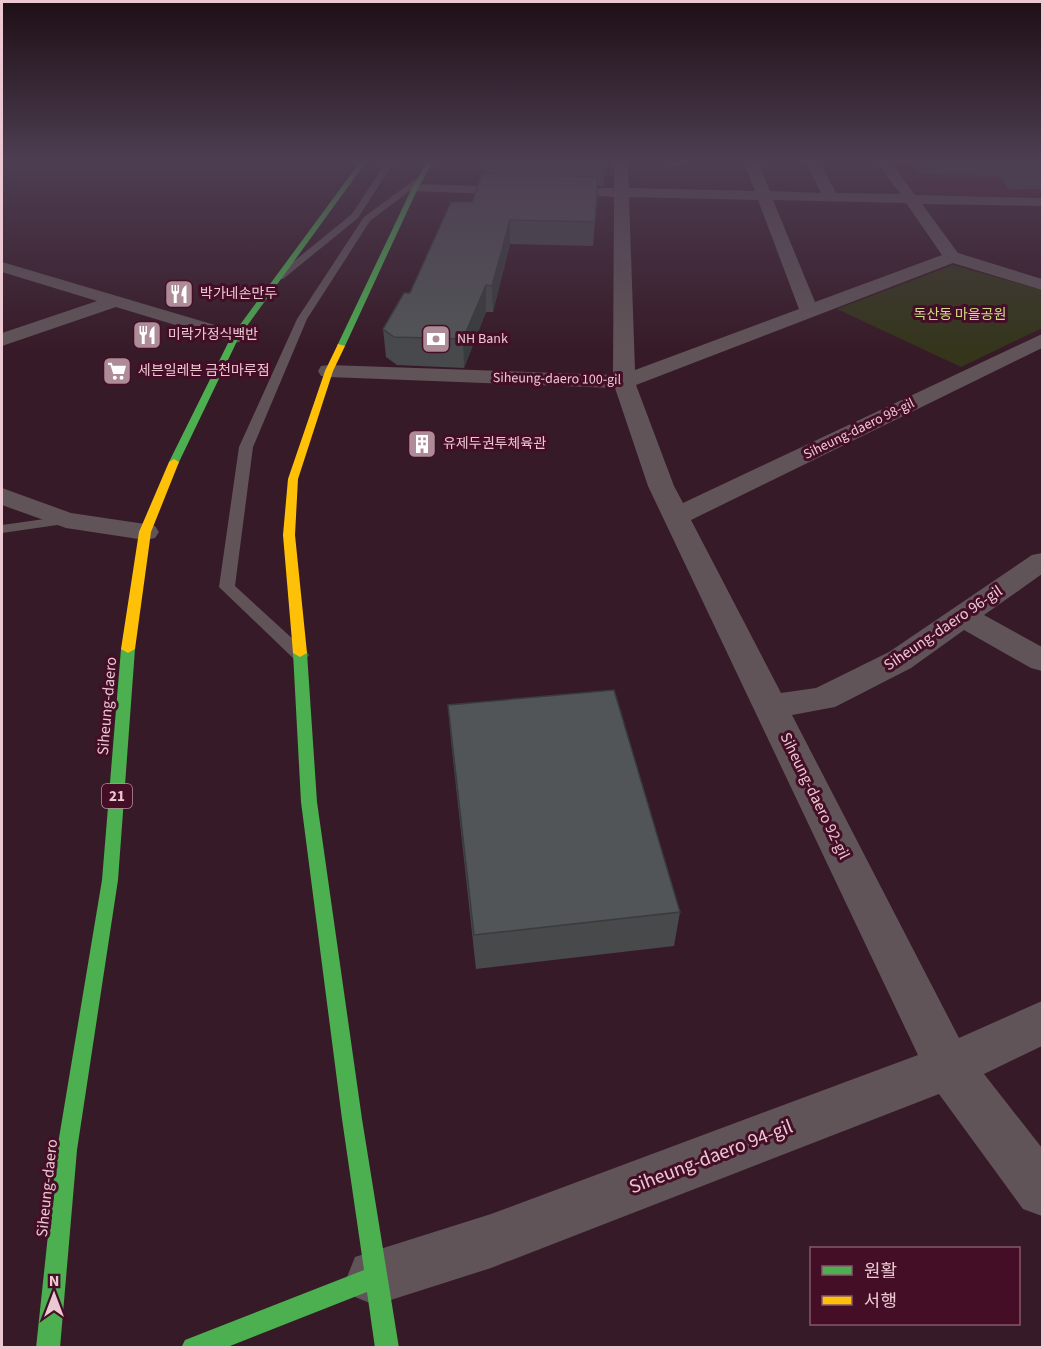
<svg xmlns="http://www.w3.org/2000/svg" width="1044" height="1349" font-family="'Source Sans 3','Noto Sans KR',sans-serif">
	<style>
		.built { fill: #4d142d }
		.green { fill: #34351b }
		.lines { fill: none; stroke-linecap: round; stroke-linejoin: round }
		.lane { fill: #615458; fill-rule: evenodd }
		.street { fill: #615458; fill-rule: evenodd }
		.fast { fill: #4caf50; fill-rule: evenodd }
		.slow { fill: #ffc107; fill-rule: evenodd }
		.wall { fill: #47494b }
		.shaded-wall { fill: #393c3d }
		.building { fill: #525557; stroke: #393c3d; stroke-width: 1.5 }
		.labels { text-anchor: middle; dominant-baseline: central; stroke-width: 6; stroke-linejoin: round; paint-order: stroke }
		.far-poi-label { font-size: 14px; fill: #ecc8d3; stroke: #430e26; text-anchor: start }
		.far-park-label { font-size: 14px; fill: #cede85; stroke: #430e26 }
		.far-street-label { font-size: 14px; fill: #ecc8d3; stroke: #430e26 }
		.shield { fill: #430e26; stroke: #b9909f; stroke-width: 1.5 }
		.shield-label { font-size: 15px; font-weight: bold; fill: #ecc8d3 }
		.street-label { font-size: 16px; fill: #ecc8d3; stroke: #430e26 }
		.near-street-label { font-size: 20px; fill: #ecc8d3; stroke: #430e26 }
	</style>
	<rect width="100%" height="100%" fill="#371a27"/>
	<!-- built -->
	<path class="built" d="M 893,162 L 1042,162 L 1042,197 L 928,194 L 913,191 Z"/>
	<!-- green -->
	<path class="green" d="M 953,265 L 1042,290 L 1042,328 L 961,367 L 837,309 Z"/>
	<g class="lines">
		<!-- lane -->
		<path class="lane" d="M 386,162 L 394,162 L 358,218 L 283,279 L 277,279 L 277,275 L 352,214 Z
			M 417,178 L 424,180 L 370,221 L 307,319 L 253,447 L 235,586 L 306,651 L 309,655 L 306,659 L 294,659 L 219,587 L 239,447 L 297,319 L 364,217 Z
			M 66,516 L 73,520 L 71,523 L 2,533 L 2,525 Z"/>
		<!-- street -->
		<path class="street" d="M 614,162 L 628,162 L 629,188 L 755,191 L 744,162 L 758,162 L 770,191 L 821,193 L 806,162 L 820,162 L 836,193 L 900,194 L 877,162 L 891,162 L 915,195 L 1042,198 L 1042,206 L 922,204 L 958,253 L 1042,279 L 1042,290 L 953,263 L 636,385 L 674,486 L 683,503 L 1042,334 L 1042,348 L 691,520 L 781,693 L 816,688 L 889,652 L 1032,555 L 1042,553 L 1042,574 L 984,615 L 1042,647 L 1042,671 L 1031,668 L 964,630 L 911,668 L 835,707 L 792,715 L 959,1038 L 1042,1001 L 1042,1046 L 984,1074 L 1042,1148 L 1042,1216 L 1023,1209 L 939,1094 L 491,1268 L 375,1305 L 355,1297 L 347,1277 L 355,1257 L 491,1214 L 918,1055 L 648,486 L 615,388 L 329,377 L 321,376 L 318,371 L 321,366 L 329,365 L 613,375 L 614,197 L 600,196 L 593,192 L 600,188 L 614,188 ZM 629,197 L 758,200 L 799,309 L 635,370 ZM 773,200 L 906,203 L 942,255 L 815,302 Z
			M 670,162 L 684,162 L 684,163 L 677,167 L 672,166 Z
			M 415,184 L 522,187 L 529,191 L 522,195 L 410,191 L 408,188 Z
			M 2,262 L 242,333 L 245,337 L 242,341 L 235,343 L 116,307 L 2,346 L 2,333 L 97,301 L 2,272 Z
			M 2,488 L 71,513 L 145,524 L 155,526 L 159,532 L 155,538 L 145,540 L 66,528 L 2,505 Z"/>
		<!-- fast -->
		<path class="fast" d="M 360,162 L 366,162 L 239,337 L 179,462 L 178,464 L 170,464 L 169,462 L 231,337 Z
			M 427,162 L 433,162 L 418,188 L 345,346 L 338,348 L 337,346 L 412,188 Z
			M 128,645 L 135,649 L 118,880 L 77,1150 L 60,1348 L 36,1348 L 57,1150 L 102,880 L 121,649 Z
			M 300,649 L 307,653 L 317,802 L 362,1119 L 399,1348 L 375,1348 L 367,1292 L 225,1348 L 181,1348 L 185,1340 L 364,1270 L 342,1119 L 301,802 L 293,653 Z"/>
		<!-- slow -->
		<path class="slow" d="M 338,344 L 345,346 L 333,371 L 298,479 L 295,535 L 307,653 L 300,657 L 293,653 L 283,535 L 288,479 L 325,371 Z
			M 174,459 L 179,462 L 151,532 L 135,649 L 128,653 L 121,649 L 139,532 L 169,462 Z"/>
	</g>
	<!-- wall -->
	<path class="wall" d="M 486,162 L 605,162 L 604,186 L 598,185 L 593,246 L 510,244 L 493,312 L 486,312 L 464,368 L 397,365 L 386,357 L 383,329 L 410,293 L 472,202 L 486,174 Z
		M 909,162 L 1042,162 L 1042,189 L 1010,189 L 998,176 L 919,174 Z
		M 448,705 L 680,912 L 674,946 L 476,969 L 451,741 Z"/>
	<!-- shaded-wall -->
	<path class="shaded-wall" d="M 510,220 L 510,244 L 493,312 L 492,286 Z
		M 486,285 L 486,312 L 464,368 L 463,339 Z"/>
	<!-- building -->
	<path class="building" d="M 1012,162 L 1042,162 L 1042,167 L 1017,167 Z
		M 482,174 L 598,177 L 595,222 L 510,220 L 492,286 L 486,285 L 463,339 L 394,337 L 383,329 L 404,293 L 410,293 L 451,202 L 472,202 Z
		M 614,690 L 680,912 L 474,935 L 448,705 Z"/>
	<!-- sky -->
	<linearGradient id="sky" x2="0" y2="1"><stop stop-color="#1e0e15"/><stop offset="0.46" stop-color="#4d3e52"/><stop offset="1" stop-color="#4d3e52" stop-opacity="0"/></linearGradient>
	<rect width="1044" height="351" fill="url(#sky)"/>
	<!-- icons -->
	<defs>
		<g id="restaurant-square" transform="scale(1.5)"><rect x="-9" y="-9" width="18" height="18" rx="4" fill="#ad8b97" stroke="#430e26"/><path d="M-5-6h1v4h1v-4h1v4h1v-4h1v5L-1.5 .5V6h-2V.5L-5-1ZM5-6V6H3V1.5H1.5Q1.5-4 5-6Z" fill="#fff"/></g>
		<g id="bank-square" transform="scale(1.5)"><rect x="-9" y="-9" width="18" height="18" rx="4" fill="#ad8b97" stroke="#430e26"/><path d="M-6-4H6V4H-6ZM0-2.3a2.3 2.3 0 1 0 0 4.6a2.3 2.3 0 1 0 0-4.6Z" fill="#fff"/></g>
		<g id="supermarket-square" transform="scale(1.5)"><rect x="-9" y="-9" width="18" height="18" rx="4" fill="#ad8b97" stroke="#430e26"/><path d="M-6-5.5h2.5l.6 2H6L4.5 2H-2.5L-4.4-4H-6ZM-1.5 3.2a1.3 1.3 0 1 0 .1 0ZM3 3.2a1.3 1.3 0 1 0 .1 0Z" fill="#fff"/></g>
		<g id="building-square" transform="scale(1.5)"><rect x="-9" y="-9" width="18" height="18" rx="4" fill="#ad8b97" stroke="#430e26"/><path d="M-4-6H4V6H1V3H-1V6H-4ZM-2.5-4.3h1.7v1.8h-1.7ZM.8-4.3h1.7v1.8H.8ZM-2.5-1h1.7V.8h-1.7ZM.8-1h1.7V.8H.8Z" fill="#fff"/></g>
	</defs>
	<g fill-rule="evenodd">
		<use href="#restaurant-square" x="179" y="294"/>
		<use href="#restaurant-square" x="147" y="335"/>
		<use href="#bank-square" x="436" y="339"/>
		<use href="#supermarket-square" x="117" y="371"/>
		<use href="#building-square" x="422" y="444"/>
	</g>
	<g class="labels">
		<!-- far-poi labels -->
		<g class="far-poi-label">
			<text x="200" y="294">박가네손만두</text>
			<text x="168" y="335">미락가정식백반</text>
			<text x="457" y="339">NH Bank</text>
			<text x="138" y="371">세븐일레븐 금천마루점</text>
			<text x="443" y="444">유제두권투체육관</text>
		</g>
		<!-- far-park labels -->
		<g class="far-park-label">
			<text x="960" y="315">독산동 마을공원</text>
		</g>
		<!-- far-street labels -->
		<g class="far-street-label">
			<text transform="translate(557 379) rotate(1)">Siheung-daero 100-gil</text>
			<text transform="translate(859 429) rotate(-26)">Siheung-daero 98-gil</text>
		</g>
		<!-- shield labels -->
		<rect class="shield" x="102" y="784" width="30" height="24" rx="4.5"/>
		<g class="shield-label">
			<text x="117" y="796">21</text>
		</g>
		<!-- street labels -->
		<g class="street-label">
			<text transform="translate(943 628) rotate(-34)">Siheung-daero 96-gil</text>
			<text transform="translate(107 706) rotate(-85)">Siheung-daero</text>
			<text transform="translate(815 796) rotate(64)">Siheung-daero 92-gil</text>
			<text transform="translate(47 1188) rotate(-84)">Siheung-daero</text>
		</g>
		<!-- near-street labels -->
		<g class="near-street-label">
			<text transform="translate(711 1157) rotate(-21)">Siheung-daero 94-gil</text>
		</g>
	</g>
	<!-- border -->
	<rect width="1044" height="1349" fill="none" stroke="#ecc8d3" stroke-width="6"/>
	<!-- legend -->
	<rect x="810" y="1247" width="210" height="78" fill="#430e26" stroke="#87586b" stroke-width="1.5"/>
	<rect x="822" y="1266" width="30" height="9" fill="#4caf50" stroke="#87586b" stroke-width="1.5"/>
	<text x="864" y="1277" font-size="18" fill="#ecc8d3">원활</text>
	<rect x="822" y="1296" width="30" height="9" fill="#ffc107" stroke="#87586b" stroke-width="1.5"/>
	<text x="864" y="1307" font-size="18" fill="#ecc8d3">서행</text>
	<!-- north arrow -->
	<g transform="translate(54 1295)" stroke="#430e26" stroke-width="4.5" paint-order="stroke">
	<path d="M0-4.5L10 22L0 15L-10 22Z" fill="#ecc8d3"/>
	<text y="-9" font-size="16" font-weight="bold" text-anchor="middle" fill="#ecc8d3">N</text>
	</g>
</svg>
